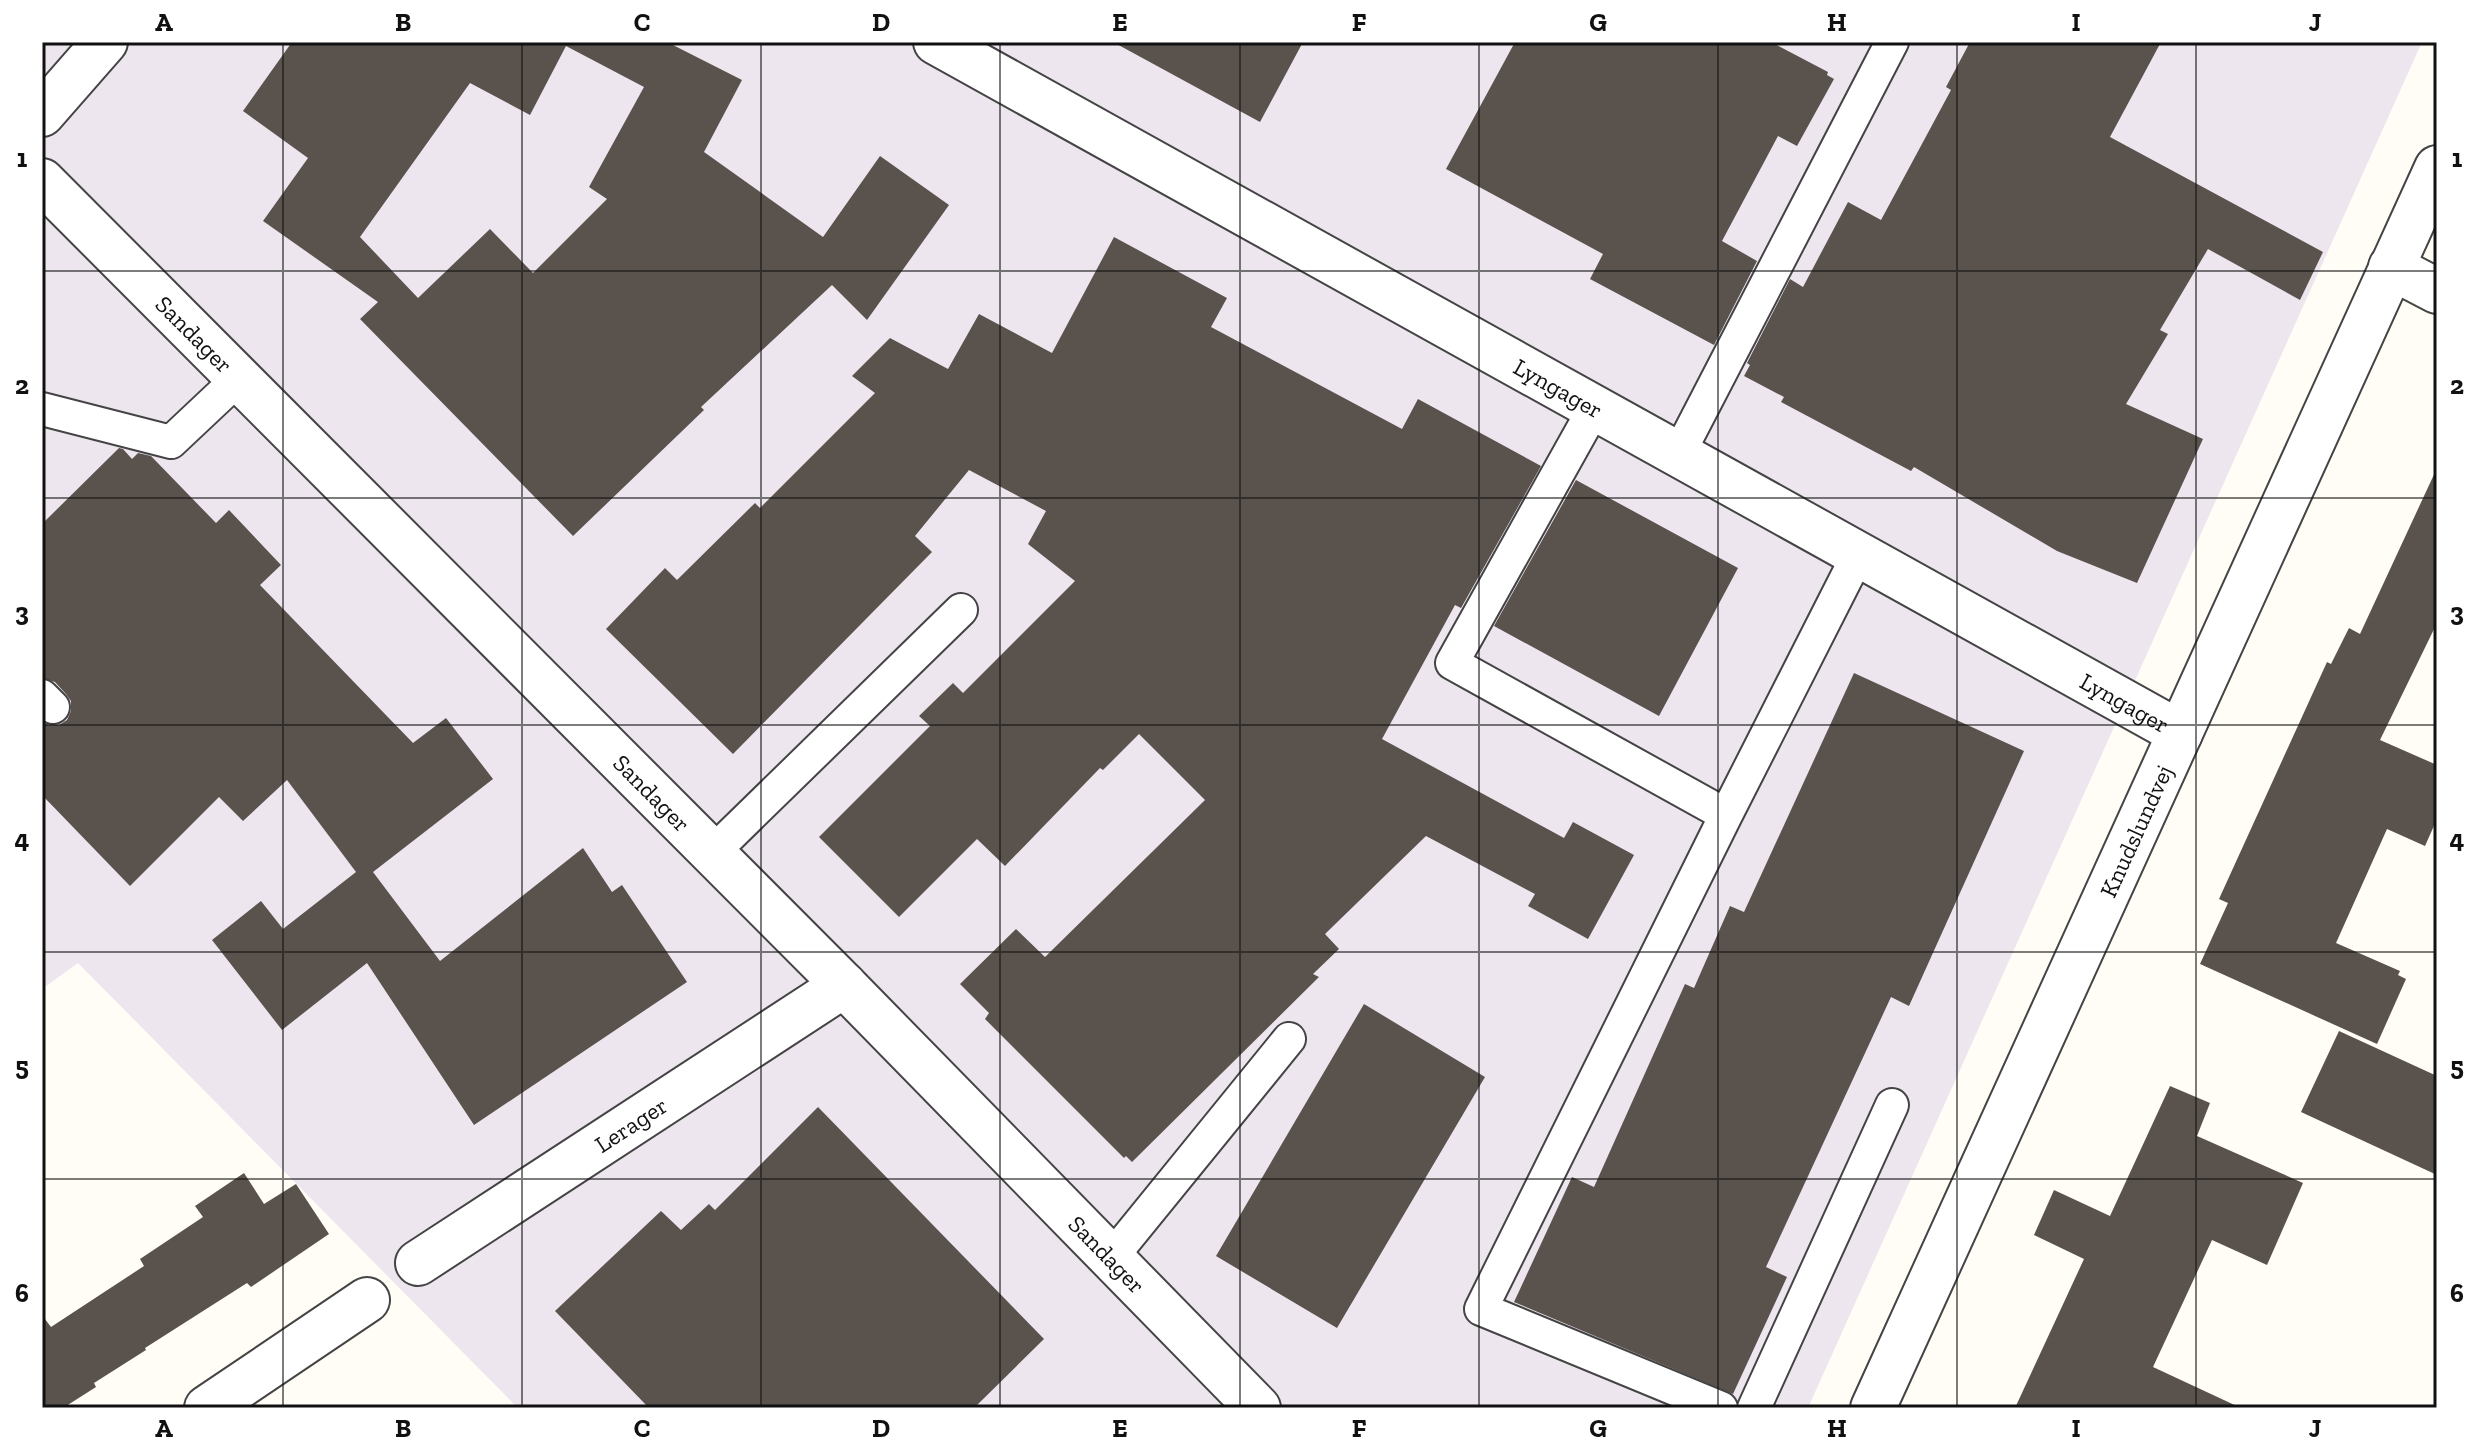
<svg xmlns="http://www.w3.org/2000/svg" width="2479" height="1450" font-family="'Zilla Slab',serif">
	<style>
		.industrial { fill: #eee6ef }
		.building { fill: #5a524d; fill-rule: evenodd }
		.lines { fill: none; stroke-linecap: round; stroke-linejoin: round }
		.lane-casing { stroke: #444; stroke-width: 36 }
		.street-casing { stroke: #444; stroke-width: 48 }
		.lane { stroke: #fff; stroke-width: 32 }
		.street { stroke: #fff; stroke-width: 44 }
		.grid { fill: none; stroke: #111; stroke-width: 2; stroke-opacity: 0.55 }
		.labels { text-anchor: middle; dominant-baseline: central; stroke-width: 8; stroke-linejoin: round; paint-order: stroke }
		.street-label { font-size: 24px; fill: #111; stroke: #fff }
		.neatline { fill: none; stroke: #111; stroke-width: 3 }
		.grid-label { font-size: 26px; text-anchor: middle; font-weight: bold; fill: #111 }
	</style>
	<rect width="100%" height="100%" fill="#fffdf5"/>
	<!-- industrial -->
	<path class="industrial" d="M 42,42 L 2422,42 L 1808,1408 L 518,1408 L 78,963 L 42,989 Z"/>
	<!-- building -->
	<path class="building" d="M 292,42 L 667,42 L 742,80 L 704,152 L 823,237 L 880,156 L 949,205 L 867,320 L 832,285 L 701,407 L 704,410 L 573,536 L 360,319 L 378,302 L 263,221 L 308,158 L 243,111 ZM 566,46 L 644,87 L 589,187 L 607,199 L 533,273 L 490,229 L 418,298 L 360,237 L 470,83 L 530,115 Z
		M 1113,42 L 1303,42 L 1260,122 Z
		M 1515,42 L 1771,42 L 1828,72 L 1827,75 L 1834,79 L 1797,146 L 1778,136 L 1722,241 L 1757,261 L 1714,345 L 1590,279 L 1603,254 L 1446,169 Z
		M 1970,42 L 2161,42 L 2110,137 L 2323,252 L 2300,300 L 2208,249 L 2160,330 L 2168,334 L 2126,404 L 2203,439 L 2137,583 L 2057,551 L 1914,467 L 1911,471 L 1781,402 L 1784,397 L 1744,376 L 1750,365 L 1747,363 L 1790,279 L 1803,287 L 1848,202 L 1881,220 L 1951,90 L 1946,87 Z
		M 1114,237 L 1227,298 L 1211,327 L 1402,429 L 1418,399 L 1541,466 L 1461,608 L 1455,605 L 1382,739 L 1564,838 L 1573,822 L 1634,855 L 1588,939 L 1528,906 L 1535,894 L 1426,836 L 1325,934 L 1339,949 L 1313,974 L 1319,977 L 1132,1162 L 1126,1156 L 1124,1158 L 985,1019 L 989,1013 L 960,984 L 1016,929 L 1045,957 L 1205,800 L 1139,734 L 1103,770 L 1100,768 L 1005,866 L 977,839 L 899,917 L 819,837 L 930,726 L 919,716 L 953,683 L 963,693 L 1075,581 L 1028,544 L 1046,511 L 969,470 L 915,536 L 932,552 L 733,754 L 606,629 L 665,568 L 677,580 L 755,503 L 760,508 L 875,393 L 852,376 L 890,338 L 948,369 L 979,314 L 1052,353 Z
		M 119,448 L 123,449 L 132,459 L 138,453 L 151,456 L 216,523 L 229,510 L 281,565 L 260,585 L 413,743 L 446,718 L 493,779 L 373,872 L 440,961 L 583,848 L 612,892 L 622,885 L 687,982 L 474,1125 L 367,963 L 282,1030 L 212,940 L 261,901 L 283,929 L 356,872 L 287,780 L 243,821 L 219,797 L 130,886 L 42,795 L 42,722 L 49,725 L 59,725 L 67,720 L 71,711 L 71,701 L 66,694 L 55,682 L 42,678 L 42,524 Z
		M 2437,468 L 2437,623 L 2380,740 L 2437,765 L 2437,819 L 2425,846 L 2387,829 L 2336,943 L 2400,971 L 2398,975 L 2406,979 L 2377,1044 L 2200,964 L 2228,903 L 2219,899 L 2327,662 L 2331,664 L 2349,628 L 2360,634 Z
		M 1576,480 L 1738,568 L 1659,716 L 1494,626 Z
		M 1854,673 L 2024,751 L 1909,1006 L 1891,997 L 1766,1267 L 1787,1277 L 1733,1394 L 1514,1302 L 1572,1177 L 1594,1187 L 1685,984 L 1694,988 L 1730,906 L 1744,912 Z
		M 1364,1004 L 1485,1077 L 1337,1328 L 1216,1256 Z
		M 2339,1031 L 2437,1076 L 2437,1175 L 2301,1112 Z
		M 2170,1086 L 2210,1103 L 2197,1136 L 2303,1183 L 2267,1265 L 2212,1240 L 2153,1367 L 2241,1408 L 2015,1408 L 2084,1259 L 2034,1235 L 2054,1190 L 2110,1216 Z
		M 818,1107 L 1044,1339 L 974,1408 L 649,1408 L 555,1311 L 661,1211 L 681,1230 L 709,1204 L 715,1210 Z
		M 244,1173 L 264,1204 L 296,1184 L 329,1234 L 251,1287 L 247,1283 L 145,1348 L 146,1350 L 94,1383 L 96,1387 L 63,1408 L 42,1408 L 42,1315 L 51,1327 L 144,1266 L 140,1259 L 203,1217 L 195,1206 Z"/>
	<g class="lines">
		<!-- lane casing -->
		<g class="lane-casing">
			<path id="lane" d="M 1595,407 L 1452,663 L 1726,815
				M 42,409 L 171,442 L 239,378
				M 1679,453 L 1892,42
				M 42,696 L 53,707
				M 712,853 L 961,610
				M 1111,1258 L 1289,1039
				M 1721,1408 L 1481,1309 L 1726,815 L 1859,553
				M 1754,1408 L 1892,1105"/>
		</g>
		<!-- street casing -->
		<g class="street-casing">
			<g id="street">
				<path id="s1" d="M 936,42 L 2180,733"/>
				<path d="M 42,114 L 105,42"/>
				<path id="s2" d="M 42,181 L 844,985 L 1258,1408"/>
				<path d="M 2391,267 L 2437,291"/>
				<path id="s3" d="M 418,1263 L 844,985"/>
				<path d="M 207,1408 L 367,1300"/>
				<path id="s4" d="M 1873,1408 L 2437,168"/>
			</g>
		</g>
		<!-- lane -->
		<use href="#lane" class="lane"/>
		<!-- street -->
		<use href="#street" class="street"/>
	</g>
	<!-- grid -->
	<path class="grid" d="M 283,42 L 283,1408M 522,42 L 522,1408M 761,42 L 761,1408M 1000,42 L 1000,1408M 1240,42 L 1240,1408M 1479,42 L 1479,1408M 1718,42 L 1718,1408M 1957,42 L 1957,1408M 2196,42 L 2196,1408M 42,271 L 2437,271M 42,498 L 2437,498M 42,725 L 2437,725M 42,952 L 2437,952M 42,1179 L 2437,1179"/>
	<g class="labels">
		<!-- street labels -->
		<g class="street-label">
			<text stroke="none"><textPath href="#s2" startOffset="216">Sandager</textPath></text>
			<text stroke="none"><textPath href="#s1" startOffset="712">Lyngager</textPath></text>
			<text stroke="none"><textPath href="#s1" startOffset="1360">Lyngager</textPath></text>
			<text stroke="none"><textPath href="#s2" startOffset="864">Sandager</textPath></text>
			<text stroke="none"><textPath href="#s4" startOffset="634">Knudslundvej</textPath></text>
			<text stroke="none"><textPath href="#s3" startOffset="254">Lerager</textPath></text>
			<text stroke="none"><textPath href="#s2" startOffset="1512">Sandager</textPath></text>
		</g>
	</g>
	<!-- border -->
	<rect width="2479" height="1450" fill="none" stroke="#ffffff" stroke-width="88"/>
	<rect x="44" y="44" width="2391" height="1362" class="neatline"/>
	<g class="grid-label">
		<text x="164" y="31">A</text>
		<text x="403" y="31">B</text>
		<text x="642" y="31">C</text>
		<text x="881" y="31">D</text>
		<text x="1120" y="31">E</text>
		<text x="1359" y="31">F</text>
		<text x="1598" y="31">G</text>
		<text x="1837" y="31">H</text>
		<text x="2076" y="31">I</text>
		<text x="2315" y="31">J</text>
		<text x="22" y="167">1</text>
		<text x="2457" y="167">1</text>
		<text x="22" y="394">2</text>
		<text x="2457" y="394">2</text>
		<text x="22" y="621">3</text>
		<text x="2457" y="621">3</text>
		<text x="22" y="848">4</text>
		<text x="2457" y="848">4</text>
		<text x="22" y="1075">5</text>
		<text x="2457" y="1075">5</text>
		<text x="22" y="1302">6</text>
		<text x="2457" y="1302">6</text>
		<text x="164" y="1437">A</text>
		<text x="403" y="1437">B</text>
		<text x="642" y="1437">C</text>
		<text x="881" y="1437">D</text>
		<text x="1120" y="1437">E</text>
		<text x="1359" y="1437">F</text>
		<text x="1598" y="1437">G</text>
		<text x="1837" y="1437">H</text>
		<text x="2076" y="1437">I</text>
		<text x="2315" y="1437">J</text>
	</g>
</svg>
